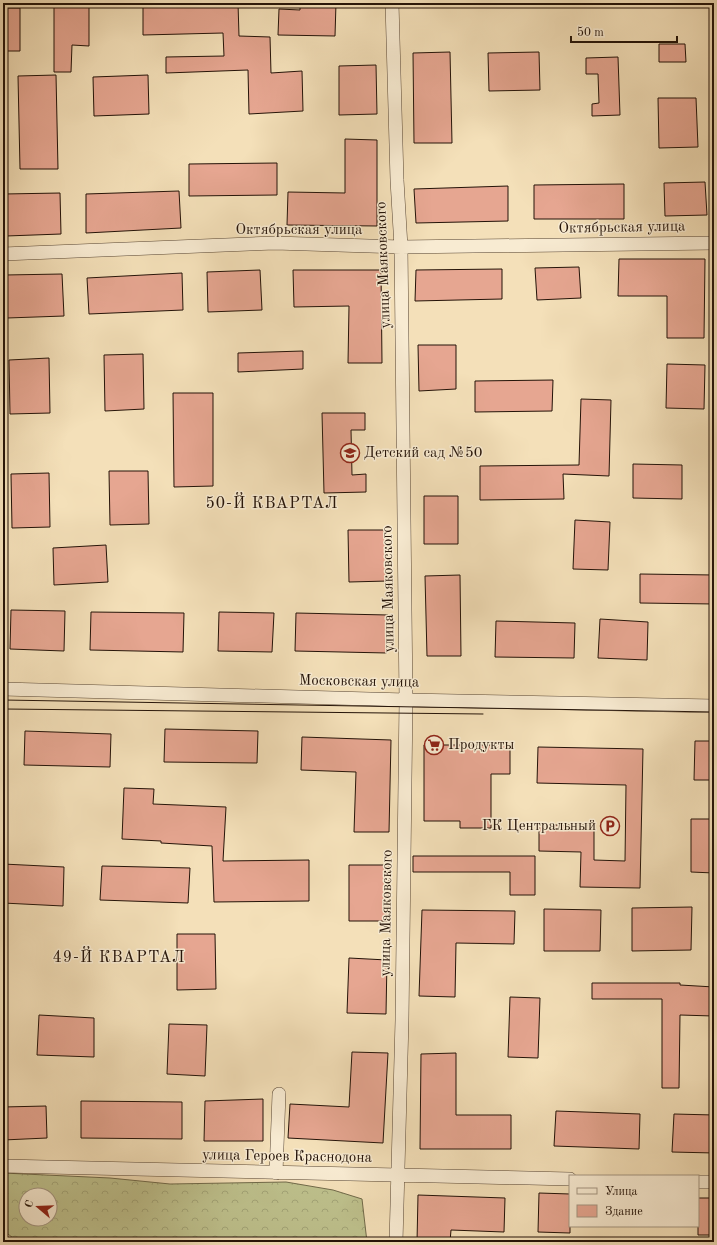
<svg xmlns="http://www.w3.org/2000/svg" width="717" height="1245" font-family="'Old Standard TT',serif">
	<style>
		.forest { fill: url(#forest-crowns); stroke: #716a4a; fill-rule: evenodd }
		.building { fill: #e6a691; stroke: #241308 }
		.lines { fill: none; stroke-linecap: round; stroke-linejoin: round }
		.minor-casing { stroke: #584634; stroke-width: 14 }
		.minor { stroke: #f8ebd2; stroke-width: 13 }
		.tram { stroke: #241308; stroke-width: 1 }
		.labels { text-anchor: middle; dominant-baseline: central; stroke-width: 3; stroke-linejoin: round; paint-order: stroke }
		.street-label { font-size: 15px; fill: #241308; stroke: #f8ebd2 }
		.poi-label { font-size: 15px; fill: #241308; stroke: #f8ebd2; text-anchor: start }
		.neighbourhood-label { font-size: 16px; letter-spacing: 1px; fill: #241308; stroke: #f8ebd2 }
	</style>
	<defs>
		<pattern id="forest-crowns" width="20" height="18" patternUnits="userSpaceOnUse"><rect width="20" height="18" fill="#bec18d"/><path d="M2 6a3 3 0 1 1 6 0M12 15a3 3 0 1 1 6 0" fill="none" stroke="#a3a578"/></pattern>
	</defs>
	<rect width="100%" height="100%" fill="#f4e0b9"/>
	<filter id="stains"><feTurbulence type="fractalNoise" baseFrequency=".005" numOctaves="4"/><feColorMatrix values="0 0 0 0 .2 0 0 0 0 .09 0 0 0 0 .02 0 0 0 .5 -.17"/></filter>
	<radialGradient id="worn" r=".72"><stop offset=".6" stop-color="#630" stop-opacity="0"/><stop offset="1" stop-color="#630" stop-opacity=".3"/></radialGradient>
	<!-- forest -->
	<path class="forest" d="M 3,1173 L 110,1178 L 170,1184 L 286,1182 L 333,1190 L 362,1199 L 367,1242 L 18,1242 L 3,1230 ZM 26,1195 L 50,1195 L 50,1219 L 26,1219 Z"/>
	<!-- building -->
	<path class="building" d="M 54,3 L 89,3 L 89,46 L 72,45 L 71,72 L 54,72 Z
		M 143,3 L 238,3 L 239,36 L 270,37 L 271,73 L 302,71 L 303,111 L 249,114 L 248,70 L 166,73 L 166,57 L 224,56 L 223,33 L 143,35 Z
		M 300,3 L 336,3 L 335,36 L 278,35 L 279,9 L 300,10 Z
		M 3,8 L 20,8 L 20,51 L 3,51 Z
		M 659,44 L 685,44 L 686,62 L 659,62 Z
		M 450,52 L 452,143 L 414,143 L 413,53 Z
		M 539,52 L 540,90 L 489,91 L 488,53 Z
		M 618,57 L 620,115 L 592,116 L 592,104 L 599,103 L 598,74 L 586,74 L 586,58 Z
		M 376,65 L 377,114 L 339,115 L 339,66 Z
		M 56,75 L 58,169 L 20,169 L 18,76 Z
		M 148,75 L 149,114 L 94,116 L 93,77 Z
		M 658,98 L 696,98 L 698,147 L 659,148 Z
		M 345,139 L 377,140 L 377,226 L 287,225 L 288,192 L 345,193 Z
		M 277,163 L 277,195 L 189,196 L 189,164 Z
		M 705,182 L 707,215 L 665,216 L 664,183 Z
		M 624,184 L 624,219 L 534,219 L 534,185 Z
		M 508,186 L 508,221 L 416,223 L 414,189 Z
		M 179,191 L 181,228 L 86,233 L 86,194 Z
		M 60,193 L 61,234 L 6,236 L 4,194 Z
		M 619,259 L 705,259 L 704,338 L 667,338 L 667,296 L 618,296 Z
		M 579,267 L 581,298 L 537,300 L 535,268 Z
		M 502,269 L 502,299 L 415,301 L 416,270 Z
		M 260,270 L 262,310 L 208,312 L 207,272 Z
		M 293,270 L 381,270 L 382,363 L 348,363 L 349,306 L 294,307 Z
		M 182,273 L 183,310 L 89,314 L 87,278 Z
		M 62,274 L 64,316 L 7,318 L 5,275 Z
		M 418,345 L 456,345 L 456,389 L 419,391 Z
		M 303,351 L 303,369 L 238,372 L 238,353 Z
		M 143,354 L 144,409 L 105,411 L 104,355 Z
		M 49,358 L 50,413 L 10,414 L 9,360 Z
		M 667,364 L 705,365 L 704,409 L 666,408 Z
		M 553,380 L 552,411 L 475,412 L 475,381 Z
		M 173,393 L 213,393 L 213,486 L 174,487 Z
		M 581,399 L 611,400 L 609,476 L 563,474 L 564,499 L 480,500 L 480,466 L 579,465 Z
		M 322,413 L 365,413 L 365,430 L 351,430 L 352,475 L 366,474 L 366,492 L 324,493 Z
		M 633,464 L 682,465 L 682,499 L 633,498 Z
		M 109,471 L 148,471 L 149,524 L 110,525 Z
		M 49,473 L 50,527 L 12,528 L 11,474 Z
		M 424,496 L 458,496 L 458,544 L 424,544 Z
		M 575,520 L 610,522 L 608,570 L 573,569 Z
		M 348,530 L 386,530 L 388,581 L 349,582 Z
		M 106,545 L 108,582 L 54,585 L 53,548 Z
		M 640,574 L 714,575 L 714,604 L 640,603 Z
		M 460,575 L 461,656 L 427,656 L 425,576 Z
		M 11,610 L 65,611 L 64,651 L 10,649 Z
		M 91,612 L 184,613 L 183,652 L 90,650 Z
		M 219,612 L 274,613 L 272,652 L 218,651 Z
		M 296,613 L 388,615 L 387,653 L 295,651 Z
		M 600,619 L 648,622 L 647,660 L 598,658 Z
		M 496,621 L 575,623 L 574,658 L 495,657 Z
		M 165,729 L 258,731 L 257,763 L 164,762 Z
		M 25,731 L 111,734 L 110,767 L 24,765 Z
		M 302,737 L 391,740 L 389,832 L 354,832 L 356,772 L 301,770 Z
		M 695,741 L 714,741 L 714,780 L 694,780 Z
		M 424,745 L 510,745 L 510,774 L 491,774 L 491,828 L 460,828 L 460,821 L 424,821 Z
		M 538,747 L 643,749 L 640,888 L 580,887 L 581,852 L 539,851 L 539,825 L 594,825 L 594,860 L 625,861 L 626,785 L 537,783 Z
		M 124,788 L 154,789 L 153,804 L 226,807 L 223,861 L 309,860 L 309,901 L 214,902 L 212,846 L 161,843 L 161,841 L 122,839 Z
		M 691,819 L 714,819 L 714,873 L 691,872 Z
		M 413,856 L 535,856 L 535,895 L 510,895 L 510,872 L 413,872 Z
		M 3,864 L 64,867 L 63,906 L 3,903 Z
		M 349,865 L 389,865 L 389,921 L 349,921 Z
		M 102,866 L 190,868 L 188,903 L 100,900 Z
		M 692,907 L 691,950 L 632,951 L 632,908 Z
		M 544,909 L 601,910 L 600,951 L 544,951 Z
		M 422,910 L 515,911 L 514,944 L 456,943 L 455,997 L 419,996 Z
		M 177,934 L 215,934 L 216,989 L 177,990 Z
		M 349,958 L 387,960 L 386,1014 L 347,1013 Z
		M 592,983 L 680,983 L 680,985 L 714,987 L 713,1016 L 680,1015 L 679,1088 L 662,1088 L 662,999 L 592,999 Z
		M 510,997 L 540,998 L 538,1058 L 508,1057 Z
		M 39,1015 L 94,1018 L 94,1057 L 37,1055 Z
		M 169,1024 L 207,1025 L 205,1076 L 167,1074 Z
		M 352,1052 L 388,1053 L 383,1143 L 288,1138 L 290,1104 L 349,1107 Z
		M 456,1053 L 456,1115 L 511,1115 L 511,1149 L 420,1149 L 421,1054 Z
		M 263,1099 L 263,1141 L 204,1141 L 205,1101 Z
		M 81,1101 L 182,1102 L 182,1139 L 81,1138 Z
		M 46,1106 L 47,1138 L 3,1140 L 3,1107 Z
		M 556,1111 L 640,1114 L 639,1149 L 554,1146 Z
		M 674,1114 L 714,1115 L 714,1153 L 672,1152 Z
		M 539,1193 L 570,1194 L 570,1233 L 538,1232 Z
		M 418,1195 L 505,1198 L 504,1232 L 451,1230 L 450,1242 L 417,1242 Z
		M 698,1198 L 714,1198 L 714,1235 L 698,1235 Z"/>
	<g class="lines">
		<!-- minor casing -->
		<g class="minor-casing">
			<path id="minor" d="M 392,3 L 397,180 L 401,247 L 406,700 L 402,1020 L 396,1242
				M 3,254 L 275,243 L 401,247 L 714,243
				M 3,689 L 406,700 L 714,706
				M 3,1166 L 570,1179
				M 276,1173 L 279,1094
				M 698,1182 L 714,1182"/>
		</g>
		<!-- minor -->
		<use href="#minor" class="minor"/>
		<!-- tram -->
		<path class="tram" d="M 3,700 L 714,712
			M 3,709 L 483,714"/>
	</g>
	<!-- icons -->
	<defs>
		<g id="school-ring" transform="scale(1)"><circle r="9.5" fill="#f8ebd2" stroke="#8f2418" stroke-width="1.5"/><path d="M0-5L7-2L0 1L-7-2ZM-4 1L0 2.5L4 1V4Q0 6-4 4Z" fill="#8f2418"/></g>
		<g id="supermarket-ring" transform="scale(1)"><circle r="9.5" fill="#f8ebd2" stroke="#8f2418" stroke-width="1.5"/><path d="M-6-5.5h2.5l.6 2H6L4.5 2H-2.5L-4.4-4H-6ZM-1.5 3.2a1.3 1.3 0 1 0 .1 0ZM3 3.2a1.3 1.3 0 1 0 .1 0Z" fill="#8f2418"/></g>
		<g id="parking-ring" transform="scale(1)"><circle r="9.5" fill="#f8ebd2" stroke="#8f2418" stroke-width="1.5"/><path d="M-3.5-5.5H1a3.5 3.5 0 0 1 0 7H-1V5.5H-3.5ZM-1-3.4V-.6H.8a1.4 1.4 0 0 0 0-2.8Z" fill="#8f2418"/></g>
	</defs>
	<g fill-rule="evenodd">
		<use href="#school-ring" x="350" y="453"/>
		<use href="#supermarket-ring" x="434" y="745"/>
		<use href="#parking-ring" x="610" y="826"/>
	</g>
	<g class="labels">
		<!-- street labels -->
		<g class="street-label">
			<text transform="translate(622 228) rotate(-1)">Октябрьская улица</text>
			<text x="299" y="230">Октябрьская улица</text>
			<text transform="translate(384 265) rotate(-92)">улица Маяковского</text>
			<text transform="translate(389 589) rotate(-91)">улица Маяковского</text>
			<text transform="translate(359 682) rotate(1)">Московская улица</text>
			<text transform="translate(387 913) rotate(-89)">улица Маяковского</text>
			<text transform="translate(287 1157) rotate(1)">улица Героев Краснодона</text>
		</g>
		<!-- poi labels -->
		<g class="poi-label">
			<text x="364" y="453">Детский сад №50</text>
			<text x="448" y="745">Продукты</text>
			<text x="596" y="826" text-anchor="end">ГК Центральный</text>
		</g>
		<!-- neighbourhood labels -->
		<g class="neighbourhood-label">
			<text x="272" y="504">50-Й КВАРТАЛ</text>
			<text x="119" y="958">49-Й КВАРТАЛ</text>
		</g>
	</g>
	<!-- margin -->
	<rect width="717" height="1245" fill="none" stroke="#f4e0b9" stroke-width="16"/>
	<rect x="4" y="4" width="709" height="1237" fill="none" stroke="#241308" stroke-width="2"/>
	<rect x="8" y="8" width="701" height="1229" fill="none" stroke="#241308"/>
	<!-- legend -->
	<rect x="569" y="1175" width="130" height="52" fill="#f8ebd2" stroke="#a39581"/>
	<rect x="577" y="1188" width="20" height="6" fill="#f8ebd2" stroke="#a39581"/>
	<text x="605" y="1195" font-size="12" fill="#241308">Улица</text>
	<rect x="577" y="1205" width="20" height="12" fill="#e6a691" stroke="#a39581"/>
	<text x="605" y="1215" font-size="12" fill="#241308">Здание</text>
	<!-- north arrow -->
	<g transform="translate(38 1207) rotate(289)"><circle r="19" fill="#f8ebd2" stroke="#a39581"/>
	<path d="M0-3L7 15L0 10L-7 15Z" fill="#8f2418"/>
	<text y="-6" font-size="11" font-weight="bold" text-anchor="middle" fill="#241308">С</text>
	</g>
	<!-- scale -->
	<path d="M571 36v6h106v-6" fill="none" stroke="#241308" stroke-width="2"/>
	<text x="577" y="36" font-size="12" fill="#241308" stroke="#f8ebd2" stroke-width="3" paint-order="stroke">50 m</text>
	<rect width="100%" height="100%" filter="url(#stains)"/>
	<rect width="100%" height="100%" fill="url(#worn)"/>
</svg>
